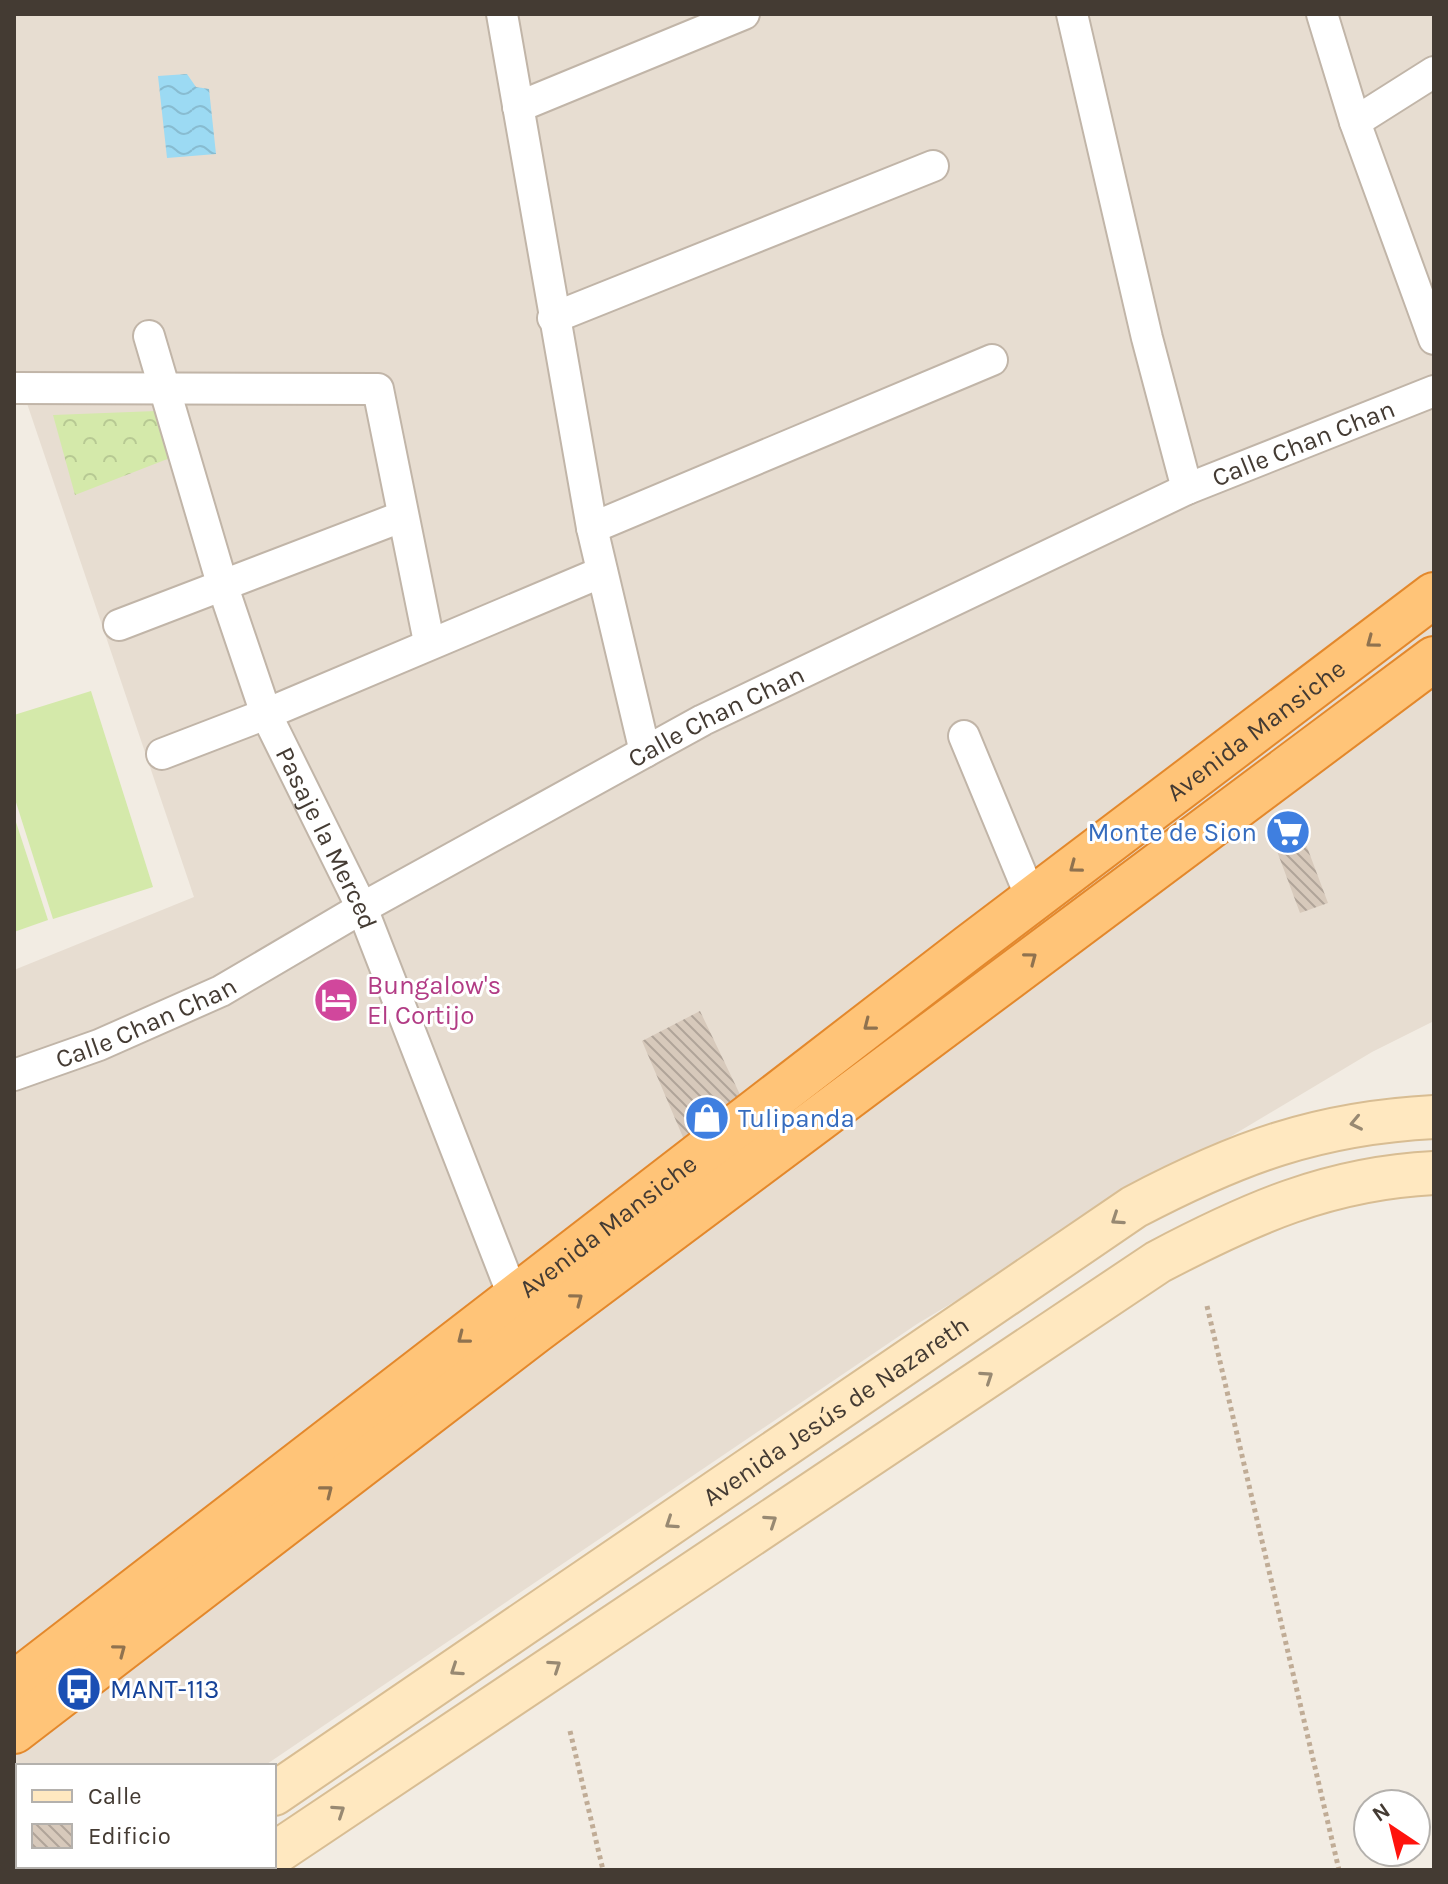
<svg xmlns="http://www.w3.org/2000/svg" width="1448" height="1884" font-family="Karla,sans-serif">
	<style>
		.residential { fill: #e7ddd1 }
		.park { fill: url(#park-crowns) }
		.pitch { fill: #d4e9aa }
		.water { fill: url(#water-waves) }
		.building { fill: url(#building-back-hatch) }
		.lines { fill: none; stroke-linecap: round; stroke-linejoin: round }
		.minor-casing { stroke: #c1b5a8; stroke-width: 34 }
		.secondary-casing { stroke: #d8bd93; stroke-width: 46 }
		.trunk-casing { stroke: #e3882c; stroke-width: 48 }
		.path { stroke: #c0ac96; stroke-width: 5; stroke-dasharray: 4 4; stroke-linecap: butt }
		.minor { stroke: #fff; stroke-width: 30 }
		.secondary { stroke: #ffe8c0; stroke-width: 42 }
		.trunk { stroke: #ffc478; stroke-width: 44 }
		.oneway { stroke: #8f724f }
		.oneway2 { stroke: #988972 }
		.labels { text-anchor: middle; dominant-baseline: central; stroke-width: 6; stroke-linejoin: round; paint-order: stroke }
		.street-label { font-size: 26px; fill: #443b33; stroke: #fff }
		.shop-label { font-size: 26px; fill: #366cbe; stroke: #fff; text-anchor: end }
		.hotel-label { font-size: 26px; fill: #b23c85; stroke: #fff; text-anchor: start }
		.transit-label { font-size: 26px; fill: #164399; stroke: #fff; text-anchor: start }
	</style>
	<defs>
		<pattern id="park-crowns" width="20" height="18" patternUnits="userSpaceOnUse" patternTransform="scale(2)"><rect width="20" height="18" fill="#d4e9aa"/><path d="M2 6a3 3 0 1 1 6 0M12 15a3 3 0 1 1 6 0" fill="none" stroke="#b7c993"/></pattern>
		<pattern id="water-waves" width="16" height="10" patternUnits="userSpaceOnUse" patternTransform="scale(2)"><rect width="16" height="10" fill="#9cdaf3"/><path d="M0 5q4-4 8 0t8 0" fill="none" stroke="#88bcd1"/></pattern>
		<pattern id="building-back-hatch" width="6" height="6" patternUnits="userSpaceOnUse" patternTransform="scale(2)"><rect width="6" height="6" fill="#d7c9bb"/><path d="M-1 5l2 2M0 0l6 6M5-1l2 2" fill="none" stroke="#b0a499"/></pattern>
	</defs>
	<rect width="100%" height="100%" fill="#f2ece3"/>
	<!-- residential -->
	<path class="residential" d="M 14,14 L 1434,14 L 1434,1021 L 1372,1052 L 917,1324 L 264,1766 L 18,1766 L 18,1866 L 116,1866 L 110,1870 L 14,1870 L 14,970 L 194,897 L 14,365 Z"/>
	<!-- park -->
	<path class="park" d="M 156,411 L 170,458 L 75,495 L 53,415 Z"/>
	<!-- pitch -->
	<path class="pitch" d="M 91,691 L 153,887 L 53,919 L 14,796 L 14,715 Z
		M 14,816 L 48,920 L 14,932 Z"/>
	<!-- water -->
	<path class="water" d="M 187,74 L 196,87 L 209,89 L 216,154 L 167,158 L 158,76 Z"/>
	<!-- building -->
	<path class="building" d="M 1295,815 L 1328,903 L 1300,913 L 1271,835 Z
		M 700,1011 L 746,1107 L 688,1149 L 642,1041 Z"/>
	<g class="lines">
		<!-- minor casing -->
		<g class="minor-casing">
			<g id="minor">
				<path d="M 502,14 L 592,528 L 645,752"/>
				<path d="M 1072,14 L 1147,338 L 1187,489"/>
				<path d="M 1322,14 L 1355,122 L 1434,339"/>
				<path d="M 518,107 L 744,14"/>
				<path d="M 1355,122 L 1434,72"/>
				<path d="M 553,318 L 933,166"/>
				<path id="s1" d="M 149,336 L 223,587 L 266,714 L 362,908 L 514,1298 L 523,1312"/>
				<path d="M 14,388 L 378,389 L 429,642"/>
				<path d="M 592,528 L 992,360"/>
				<path d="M 119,625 L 401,517"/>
				<path d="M 964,736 L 1032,900"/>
				<path d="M 162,754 L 266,714 L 602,572"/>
				<path id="s2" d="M 14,1075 L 99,1045 L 221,991 L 362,908 L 703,720 L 1187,489 L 1434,391"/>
			</g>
		</g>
		<!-- secondary casing -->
		<g class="secondary-casing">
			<g id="secondary">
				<path id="s3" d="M 274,1794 L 1134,1207 C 1237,1153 1317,1123 1434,1117"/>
				<path d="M 274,1854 L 1158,1262 C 1249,1214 1329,1178 1434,1173"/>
				<path d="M 161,1870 L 168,1866"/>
			</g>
		</g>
		<!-- trunk casing -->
		<g class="trunk-casing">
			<g id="trunk">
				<path id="s4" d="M 14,1684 L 968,948 L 1434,595"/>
				<path d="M 14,1731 L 535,1331 L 1434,659"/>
			</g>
		</g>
		<!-- path -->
		<path class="path" d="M 1207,1306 L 1339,1870
			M 570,1731 L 603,1870"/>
		<!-- minor -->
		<use href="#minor" class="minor"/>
		<!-- secondary -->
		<use href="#secondary" class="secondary"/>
		<!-- trunk -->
		<use href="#trunk" class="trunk"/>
	</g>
	<!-- one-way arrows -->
	<defs><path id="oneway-chevron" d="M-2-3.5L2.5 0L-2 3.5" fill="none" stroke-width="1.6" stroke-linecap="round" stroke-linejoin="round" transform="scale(2)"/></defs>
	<g class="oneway">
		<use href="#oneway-chevron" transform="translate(1372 642) rotate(143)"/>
		<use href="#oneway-chevron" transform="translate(1075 867) rotate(143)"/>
		<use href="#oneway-chevron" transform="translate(1031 958) rotate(-37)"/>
		<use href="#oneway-chevron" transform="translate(869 1025) rotate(142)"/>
		<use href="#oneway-chevron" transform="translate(577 1299) rotate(-37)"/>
		<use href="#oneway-chevron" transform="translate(463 1338) rotate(142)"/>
		<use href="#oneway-chevron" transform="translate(327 1491) rotate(-38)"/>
		<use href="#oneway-chevron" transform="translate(120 1650) rotate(-37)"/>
	</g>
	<g class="oneway2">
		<use href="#oneway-chevron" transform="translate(1356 1123) rotate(168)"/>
		<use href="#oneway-chevron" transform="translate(1117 1219) rotate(146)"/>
		<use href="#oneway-chevron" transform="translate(987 1377) rotate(-34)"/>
		<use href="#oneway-chevron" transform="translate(771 1521) rotate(-34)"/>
		<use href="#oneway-chevron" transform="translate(671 1523) rotate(146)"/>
		<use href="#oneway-chevron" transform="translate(555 1666) rotate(-34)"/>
		<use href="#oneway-chevron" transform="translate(456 1670) rotate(146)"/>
		<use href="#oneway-chevron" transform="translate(339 1811) rotate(-34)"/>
	</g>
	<!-- icons -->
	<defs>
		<g id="supermarket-disc" transform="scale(2.3)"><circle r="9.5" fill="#3f7fe0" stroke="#fff"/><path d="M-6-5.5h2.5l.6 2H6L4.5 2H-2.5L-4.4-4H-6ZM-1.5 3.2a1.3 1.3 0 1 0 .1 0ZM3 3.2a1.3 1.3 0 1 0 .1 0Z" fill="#fff"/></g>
		<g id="hotel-disc" transform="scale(2.3)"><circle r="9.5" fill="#d1479c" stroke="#fff"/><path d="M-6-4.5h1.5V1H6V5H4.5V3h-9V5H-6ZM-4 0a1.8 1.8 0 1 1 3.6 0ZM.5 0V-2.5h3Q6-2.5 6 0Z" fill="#fff"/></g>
		<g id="shop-disc" transform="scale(2.3)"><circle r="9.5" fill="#3f7fe0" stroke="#fff"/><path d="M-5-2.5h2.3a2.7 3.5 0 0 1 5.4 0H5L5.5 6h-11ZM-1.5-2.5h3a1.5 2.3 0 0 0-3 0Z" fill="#fff"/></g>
		<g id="bus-disc" transform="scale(2.3)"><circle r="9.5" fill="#1a4fb4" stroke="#fff"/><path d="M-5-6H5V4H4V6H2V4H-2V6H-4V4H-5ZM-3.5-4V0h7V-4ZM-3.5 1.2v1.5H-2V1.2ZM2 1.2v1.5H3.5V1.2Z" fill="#fff"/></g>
	</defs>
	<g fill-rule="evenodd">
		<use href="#supermarket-disc" x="1288" y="832"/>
		<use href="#hotel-disc" x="336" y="1000"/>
		<use href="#shop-disc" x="707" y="1118"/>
		<use href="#bus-disc" x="79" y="1689"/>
	</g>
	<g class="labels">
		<!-- street labels -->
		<g class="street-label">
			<text stroke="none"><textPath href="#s2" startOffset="1438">Calle Chan Chan</textPath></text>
			<text stroke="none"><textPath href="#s2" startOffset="790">Calle Chan Chan</textPath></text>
			<text stroke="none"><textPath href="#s4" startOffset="1566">Avenida Mansiche</textPath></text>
			<text stroke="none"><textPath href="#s1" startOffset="534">Pasaje la Merced</textPath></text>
			<text stroke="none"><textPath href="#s2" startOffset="142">Calle Chan Chan</textPath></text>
			<text stroke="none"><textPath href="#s4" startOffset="750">Avenida Mansiche</textPath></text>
			<text stroke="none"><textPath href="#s3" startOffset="680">Avenida Jesús de Nazareth</textPath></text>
		</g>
		<!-- shop labels -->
		<g class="shop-label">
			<text x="1257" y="832">Monte de Sion</text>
			<text x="738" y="1118" text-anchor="start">Tulipanda</text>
		</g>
		<!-- hotel labels -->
		<g class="hotel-label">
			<text x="367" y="985">Bungalow's<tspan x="367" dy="30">El Cortijo</tspan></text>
		</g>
		<!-- transit labels -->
		<g class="transit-label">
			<text x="110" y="1689">MANT-113</text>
		</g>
	</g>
	<!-- border -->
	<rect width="1448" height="1884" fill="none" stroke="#443b33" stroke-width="32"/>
	<!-- legend -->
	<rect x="16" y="1764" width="260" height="104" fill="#ffffff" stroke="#b4b1ad" stroke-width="2"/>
	<rect x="32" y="1790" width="40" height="12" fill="#ffe8c0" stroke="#b4b1ad" stroke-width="2"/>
	<text x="88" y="1804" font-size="24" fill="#443b33">Calle</text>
	<rect x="32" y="1824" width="40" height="24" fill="url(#building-back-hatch)" stroke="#b4b1ad" stroke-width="2"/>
	<text x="88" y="1844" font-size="24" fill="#443b33">Edificio</text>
	<!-- north arrow -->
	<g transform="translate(1392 1828) rotate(325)"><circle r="38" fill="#ffffff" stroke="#b4b1ad" stroke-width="2"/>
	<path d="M0-6L14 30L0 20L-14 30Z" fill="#ff130d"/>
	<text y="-12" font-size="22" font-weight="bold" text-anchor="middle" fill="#443b33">N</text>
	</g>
</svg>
